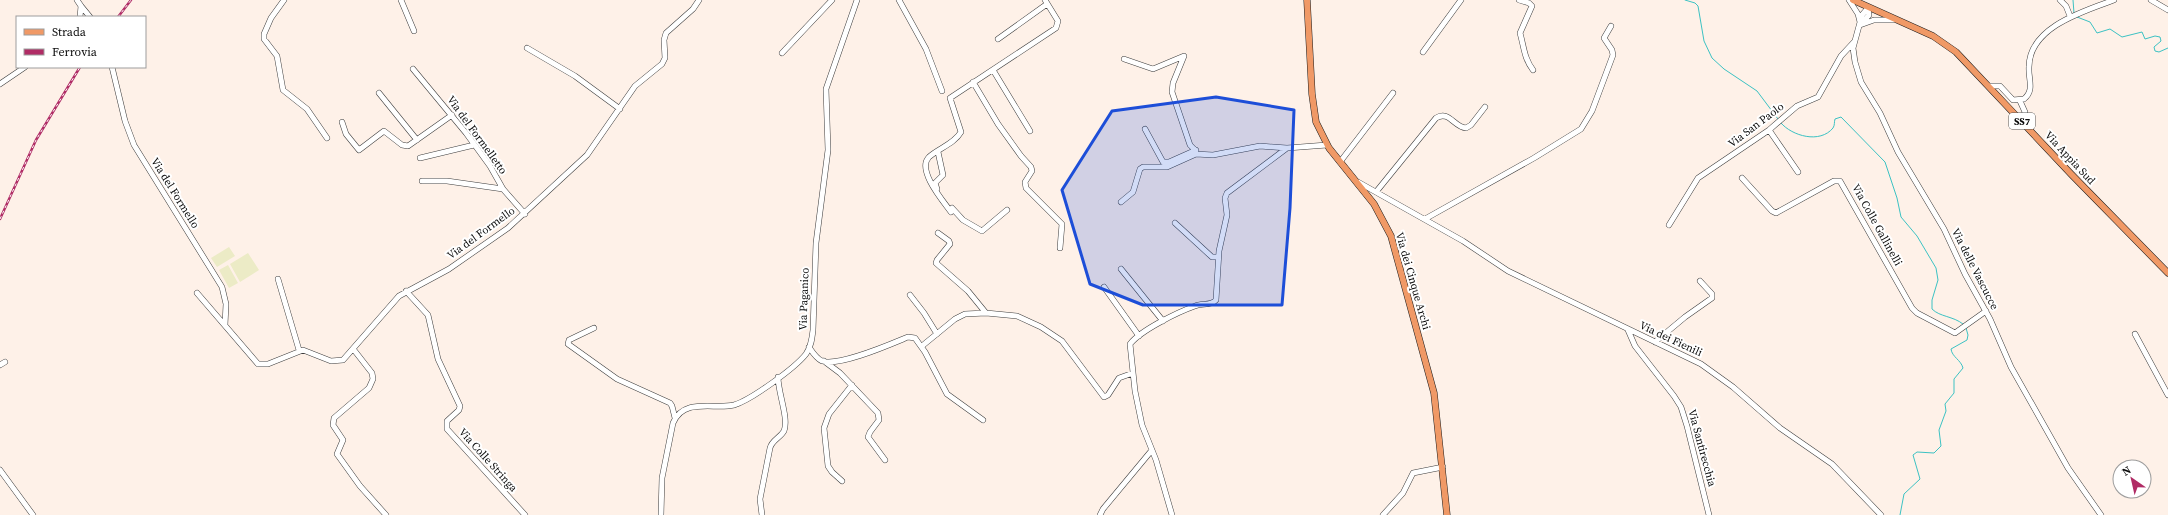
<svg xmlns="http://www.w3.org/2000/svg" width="2168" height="515" font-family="'Source Serif 4',serif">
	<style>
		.pitch { fill: #ecebc6 }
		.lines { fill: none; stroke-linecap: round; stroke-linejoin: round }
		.stream { stroke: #3cc2c3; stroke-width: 1 }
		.minor-casing { stroke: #3d3d3d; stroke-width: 6 }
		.major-casing { stroke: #1b1b1b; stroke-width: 7 }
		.minor { stroke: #fff; stroke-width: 5 }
		.major { stroke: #f09966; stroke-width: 6 }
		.rail-casing { stroke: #b02c65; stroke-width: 2.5 }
		.rail { stroke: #fff; stroke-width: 1; stroke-dasharray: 3; stroke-linecap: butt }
		.marked { fill: #1d4ed8; fill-opacity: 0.2; stroke: #1d4ed8; stroke-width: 3; stroke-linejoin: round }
		.labels { text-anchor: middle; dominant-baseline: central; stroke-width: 4; stroke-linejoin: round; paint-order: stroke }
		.shield { fill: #fff; stroke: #545454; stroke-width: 1 }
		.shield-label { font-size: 10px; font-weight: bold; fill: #0a0a0a }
		.street-label { font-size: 11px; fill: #0a0a0a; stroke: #fff }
	</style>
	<rect width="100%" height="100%" fill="#fef1e8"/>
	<!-- pitch -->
	<path class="pitch" d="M 229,247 L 235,256 L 217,267 L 211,258 Z
		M 248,253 L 259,270 L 240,282 L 230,264 Z
		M 228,265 L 238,283 L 229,288 L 219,270 Z"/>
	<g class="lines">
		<!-- stream -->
		<path class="stream" d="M 1685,0 L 1695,3 L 1698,6 L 1704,41 L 1712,58 L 1724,69 L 1757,91 L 1778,119
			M 2073,0 L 2074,13
			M 2077,17 L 2090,22 L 2097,33 L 2110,29 L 2122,37 L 2142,32 L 2145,39 L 2155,36 L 2160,37 L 2161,41 L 2154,47 L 2155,51 L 2159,52 L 2168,48
			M 1781,123 C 1792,136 1820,144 1833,128 C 1835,125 1834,122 1835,119 L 1841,117 L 1885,162 L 1897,198 L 1901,217 L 1917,236 L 1936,268 L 1938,280 L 1932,300 L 1932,309 C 1940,317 1953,316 1963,324
			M 1900,515 L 1904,494 L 1920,479 L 1913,455 L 1917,452 L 1934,453 L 1941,446 L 1939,430 L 1946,411 L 1945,404 L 1954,393 L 1954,379 L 1963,368 C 1961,360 1952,357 1951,349 L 1967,340 L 1968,335 L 1966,328"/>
		<!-- minor casing -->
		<g class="minor-casing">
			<path id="minor" d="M 77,0 L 81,6 L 80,17
				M 284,0 L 271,18 L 264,34 L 264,39 L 277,56 L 283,90 L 307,109 L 327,138
				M 401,0 L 414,31
				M 899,0 L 926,49 L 942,91
				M 1519,0 L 1529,3 L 1532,6 L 1520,33 C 1524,47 1524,58 1533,70
				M 1849,0 L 1858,14 L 1860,22
				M 2060,0 L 2066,6 L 2070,16
				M 2151,0 L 2168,10
				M 81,6 L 90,17
				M 1868,8 L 1862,15 L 1853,48 L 1855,62 L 1861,82 L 1880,113 L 1898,152 L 1944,229 L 1965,274 L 1990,319 L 2011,367 L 2068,468 L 2101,515
				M 1862,23 L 1869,15 L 1868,8
				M 1860,25 L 1874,20 L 1894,20
				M 998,39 L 1047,4
				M 527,48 L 575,76 L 620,109
				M 1423,52 L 1461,0
				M 782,53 L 832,0
				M 1124,59 L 1153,69 L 1184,56 L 1173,83 L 1172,92 L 1190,145 L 1195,150
				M 112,67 L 125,121 L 134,145 L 222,287 L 226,304 L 225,325
				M 413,69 L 466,133 L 490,166 L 503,189 L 525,214
				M 993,70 L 1030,131
				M 973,82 L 998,124 L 1021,156 L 1031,167 L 1032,171 L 1025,182 L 1026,188 L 1062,224 L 1060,248
				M 0,84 L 25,67
				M 1990,86 L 2000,86 L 2013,100 L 2024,99 C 2035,90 2028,79 2029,67 C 2029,27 2084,11 2114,0
				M 379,93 L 417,140
				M 2020,101 L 2025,112 L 2022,121
				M 342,122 L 346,134 L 359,150 L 384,131 L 402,145 L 408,146 L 452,115
				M 1145,129 L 1163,162 L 1169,162 L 1196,150
				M 1769,130 L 1798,172
				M 420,158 L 474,145
				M 1340,162 L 1393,93
				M 1742,178 L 1772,211 L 1776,213 L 1834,181 L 1840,181 L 1912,308 L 1917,313 L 1955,333 L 1986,311
				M 422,181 L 447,181 L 503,189
				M 1358,182 L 1463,241 L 1508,271 L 1701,364 L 1733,387 L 1780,428 L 1832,464 L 1881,515
				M 937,189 L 935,183 L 943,175 L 938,152
				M 1376,192 L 1436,118 C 1449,110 1454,127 1466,128 L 1471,125 L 1485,107
				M 1121,202 L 1133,192 L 1140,169 L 1143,167 L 1167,167 L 1196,154 L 1213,155 L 1260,146 L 1287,148
				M 952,208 L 963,220 L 982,231 L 1007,210
				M 951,212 C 944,202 916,170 929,157 C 939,148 954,144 961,132 L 950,98 L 1056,28 L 1058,21 L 1045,0
				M 1425,219 L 1534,158 L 1581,129 L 1592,111 L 1613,55 L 1612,50 L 1604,38 L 1611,26
				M 1175,223 L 1212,257 L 1218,257
				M 1669,225 L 1698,178 L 1769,130 L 1797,106 L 1818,97 L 1841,56 L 1854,42
				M 938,233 L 949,241 L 950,244 L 937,260 L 936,263 L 968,291 L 986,313
				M 1121,269 L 1163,321
				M 278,279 L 299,350
				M 1104,287 L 1139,336
				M 406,291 L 428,315 L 438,359 L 460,406 L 459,410 L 447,421 L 447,429 L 525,515
				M 197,293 L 258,364 L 268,364 L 303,350 L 331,361 L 343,360 L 399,296 L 449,269 L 508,228 L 587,155 L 635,86 L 662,64 L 665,58 L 664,40 L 666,33 L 693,9 L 699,0
				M 910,295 L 924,313 L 937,334
				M 594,328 L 569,340 L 568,344 L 617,379 L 670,403 L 672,406 L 675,418
				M 1628,330 L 1635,346 L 1674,396 L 1681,407 L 1687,426 L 1709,515
				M 2135,334 L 2168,395
				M 1655,342 L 1685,317 L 1712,298 L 1712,294 L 1700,281
				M 922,346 L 955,319 L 965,314 L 986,313 L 1017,316 L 1041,327 L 1062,341 L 1104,397 L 1108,395 L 1119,378 L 1133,373
				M 809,347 C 813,353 816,358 822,361 C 839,367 891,344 908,337 L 915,338 L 925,352 L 947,394 L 983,420
				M 354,350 L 372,373 L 373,379 L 369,388 L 334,418 L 333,425 L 343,440 L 337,454 L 360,486 L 386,515
				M 824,361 L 840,373 L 878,413 L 879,420 L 870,432 L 868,437 L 885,460
				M 0,365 L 5,362
				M 0,470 L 33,515
				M 842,481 L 832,472 L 828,466 L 824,428 L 829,414 L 852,385
				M 661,515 L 662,478 L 673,423 C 684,397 715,410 734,405 C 751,400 795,368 806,354 C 811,347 812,339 813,330 L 816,243 L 828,150 L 826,89 L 857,0
				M 762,515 L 760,499 L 770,448 C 772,440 780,438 784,431 C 789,418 778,393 778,377
				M 1100,515 L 1103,509 L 1152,450
				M 1172,515 L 1156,460 L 1142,425 L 1135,391 L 1130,344 C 1141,330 1178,312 1195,306 C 1202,303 1211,306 1216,300 L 1219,251 L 1227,215 L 1225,198 L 1227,193 L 1287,148 L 1327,145
				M 1383,515 L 1403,493 L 1413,473 L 1443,467"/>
		</g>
		<!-- major casing -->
		<g class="major-casing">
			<path id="major" d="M 1307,0 L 1312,94 L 1316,122 L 1329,148 L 1374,204 L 1391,236 L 1434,393 L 1447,515
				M 1853,0 L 1933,36 L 1956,52 L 2071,174 L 2168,273"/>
		</g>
		<!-- minor -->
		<use href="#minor" class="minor"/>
		<!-- major -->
		<use href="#major" class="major"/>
		<!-- rail casing -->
		<g class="rail-casing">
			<path id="rail" d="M 118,17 L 131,0
				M 0,219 L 36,140 L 80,67"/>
		</g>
		<!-- rail -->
		<use href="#rail" class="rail"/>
	</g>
	<!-- marked area -->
	<path class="marked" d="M 1216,97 L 1294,110 L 1290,208 L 1282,305 L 1143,305 L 1090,284 L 1062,190 L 1112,111 Z"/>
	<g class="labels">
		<!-- shield labels -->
		<rect class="shield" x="2009" y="113" width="26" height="16" rx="3"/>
		<g class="shield-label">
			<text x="2022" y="121">SS7</text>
		</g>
		<!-- street labels -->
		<g class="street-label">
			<text transform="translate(1756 125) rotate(-37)">Via San Paolo</text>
			<text transform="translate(477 135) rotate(54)">Via del Formelletto</text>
			<text transform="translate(2070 158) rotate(47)">Via Appia Sud</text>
			<text transform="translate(175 193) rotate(58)">Via del Formello</text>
			<text transform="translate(1877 225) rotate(61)">Via Colle Gallinelli</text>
			<text transform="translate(481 233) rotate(-36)">Via del Formello</text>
			<text transform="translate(1975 269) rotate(63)">Via delle Vascucce</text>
			<text transform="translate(1413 281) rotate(74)">Via dei Cinque Archi</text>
			<text transform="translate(804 299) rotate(-88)">Via Paganico</text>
			<text transform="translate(1671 339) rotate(25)">Via dei Fienili</text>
			<text transform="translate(1702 448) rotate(75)">Via Santirecchia</text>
			<text transform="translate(488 460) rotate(48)">Via Colle Stringa</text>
		</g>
	</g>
	<!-- legend -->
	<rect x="16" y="16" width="130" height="52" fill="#ffffff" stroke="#9d9d9d"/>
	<rect x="24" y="29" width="20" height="6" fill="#f09966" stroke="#9d9d9d"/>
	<text x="52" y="36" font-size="12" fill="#0a0a0a">Strada</text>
	<rect x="24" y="49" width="20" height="6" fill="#b02c65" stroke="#9d9d9d"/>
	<text x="52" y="56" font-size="12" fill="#0a0a0a">Ferrovia</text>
	<!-- north arrow -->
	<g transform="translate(2132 479) rotate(326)"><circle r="19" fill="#ffffff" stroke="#9d9d9d"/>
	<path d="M0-3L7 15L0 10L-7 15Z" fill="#b02c65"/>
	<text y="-6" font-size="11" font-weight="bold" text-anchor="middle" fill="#0a0a0a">N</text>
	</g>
</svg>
